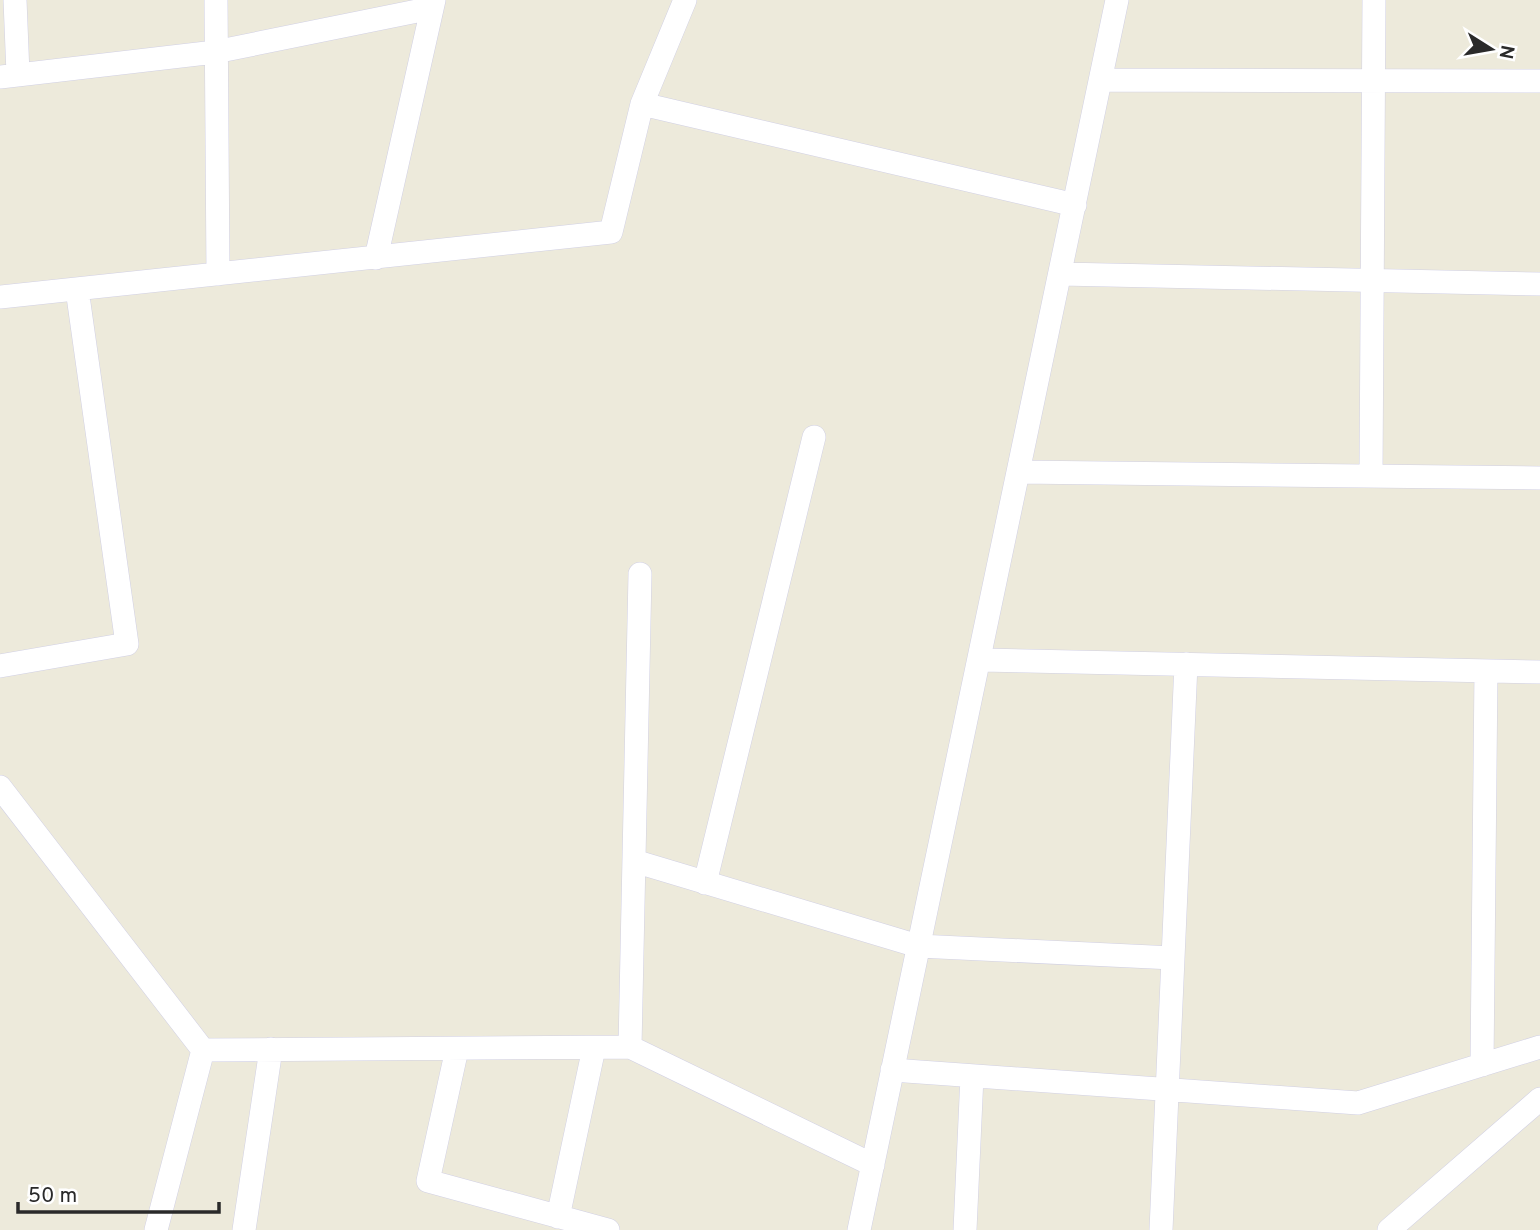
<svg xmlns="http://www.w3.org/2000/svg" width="1540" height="1230" font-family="Overpass,sans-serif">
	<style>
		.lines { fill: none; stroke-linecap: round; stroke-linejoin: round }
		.minor-casing { stroke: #d1d0e4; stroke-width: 24 }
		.minor { stroke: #fff; stroke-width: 23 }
	</style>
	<rect width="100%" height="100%" fill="#edeadb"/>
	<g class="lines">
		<!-- minor casing -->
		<g class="minor-casing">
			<path id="minor" d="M 15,0 L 18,74
				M 216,0 L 218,274
				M 0,77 L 215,52 L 432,8
				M 1101,80 L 1540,81
				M 642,104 L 1075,205
				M 376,258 L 434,0
				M 1061,274 L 1540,284
				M 0,297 L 611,232 L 642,104 L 685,0
				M 1019,472 L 1540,478
				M 1371,476 L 1374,0
				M 981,660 L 1540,672
				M 0,666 L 127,644 L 77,289
				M 0,787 L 203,1050 L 630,1047 L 873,1165
				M 634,861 L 918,946 L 1173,958
				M 705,883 L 814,437
				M 630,1047 L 640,574
				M 457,1049 L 428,1181 L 608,1230
				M 1482,1065 L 1486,671
				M 892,1070 L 1358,1103 L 1540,1047
				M 558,1217 L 594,1048
				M 156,1230 L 203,1050
				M 244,1230 L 271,1049
				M 859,1230 L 1117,0
				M 965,1230 L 972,1076
				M 1161,1230 L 1186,664
				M 1389,1230 L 1540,1099"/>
		</g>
		<!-- minor -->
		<use href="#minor" class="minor"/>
	</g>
	<!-- north arrow -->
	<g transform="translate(1491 49) rotate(101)" stroke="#ffffff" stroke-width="5" paint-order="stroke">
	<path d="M0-5L12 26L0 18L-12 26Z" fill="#2a2a2a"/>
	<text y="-10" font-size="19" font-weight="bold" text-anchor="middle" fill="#2a2a2a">N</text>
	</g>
	<!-- scale -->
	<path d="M18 1202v10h201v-10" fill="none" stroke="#2a2a2a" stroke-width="3.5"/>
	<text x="28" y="1202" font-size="21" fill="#2a2a2a" stroke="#ffffff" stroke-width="5" paint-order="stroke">50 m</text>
</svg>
